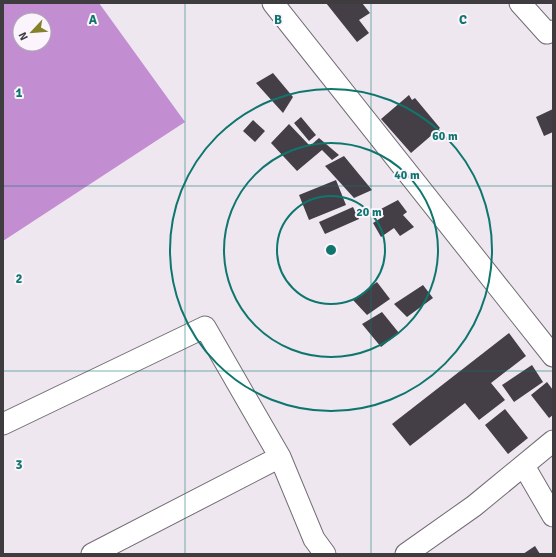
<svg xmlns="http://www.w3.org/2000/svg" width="556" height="557" font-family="Signika,sans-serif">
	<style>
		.forest { fill: #c28dd1; fill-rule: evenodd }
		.building { fill: #443f46 }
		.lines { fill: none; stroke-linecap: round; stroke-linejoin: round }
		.minor-casing { stroke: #726c73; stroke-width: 23 }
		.minor { stroke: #fff; stroke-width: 21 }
		.grid { fill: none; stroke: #0f766e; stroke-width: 1; stroke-opacity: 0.55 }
		.ring { fill: none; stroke: #0f766e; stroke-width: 2 }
		.grid-label { font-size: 13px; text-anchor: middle; font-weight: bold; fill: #0f766e; stroke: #fbf4fd; stroke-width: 4; stroke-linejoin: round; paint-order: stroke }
		.centre { fill: #0f766e; stroke: #fbf4fd; stroke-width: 2 }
		.ring-label { font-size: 12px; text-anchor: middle; font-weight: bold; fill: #0f766e; stroke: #fbf4fd; stroke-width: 4; stroke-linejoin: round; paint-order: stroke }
	</style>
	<rect width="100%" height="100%" fill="#eee7f0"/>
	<!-- forest -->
	<path class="forest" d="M 3,3 L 99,3 L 185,122 L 3,241 ZM 20,20 L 44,20 L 44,44 L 20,44 Z"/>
	<!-- building -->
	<path class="building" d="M 326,3 L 362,3 L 370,13 L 359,20 L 369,33 L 357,42 Z
		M 273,73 L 293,97 L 283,113 L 256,83 Z
		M 409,95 L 412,100 L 415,98 L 440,128 L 411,153 L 381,119 Z
		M 553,109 L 553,132 L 544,136 L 536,117 Z
		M 301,117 L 316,135 L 309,141 L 294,123 Z
		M 253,120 L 265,131 L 255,142 L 243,131 Z
		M 289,124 L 310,146 L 319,138 L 339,155 L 332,160 L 322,150 L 297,171 L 271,143 Z
		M 344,156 L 372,190 L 354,198 L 325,166 Z
		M 336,180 L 346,205 L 309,220 L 299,195 Z
		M 398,200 L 407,212 L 403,215 L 414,227 L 400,236 L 394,228 L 381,237 L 373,223 L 384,216 L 379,210 Z
		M 353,207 L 359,219 L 325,234 L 319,222 Z
		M 377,282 L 390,299 L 367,315 L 353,300 Z
		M 423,285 L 433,298 L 407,317 L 394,304 Z
		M 382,312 L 399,333 L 381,347 L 362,324 Z
		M 509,333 L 526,356 L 491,383 L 505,400 L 479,420 L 465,403 L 410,446 L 392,424 Z
		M 532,365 L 543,382 L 514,402 L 502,385 Z
		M 547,382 L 553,390 L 553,415 L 549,418 L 531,395 Z
		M 505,409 L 528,438 L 508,454 L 485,425 Z
		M 535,546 L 540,554 L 523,554 Z"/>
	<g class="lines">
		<!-- minor casing -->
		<g class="minor-casing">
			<path id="minor" d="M 273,3 L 553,356
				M 520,3 L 547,33 L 553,31
				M 3,424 L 205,327 L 280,457 L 314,539 L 325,554
				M 524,466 L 553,516
				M 92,554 L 280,457
				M 406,554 L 474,506 L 553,441"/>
		</g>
		<!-- minor -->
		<use href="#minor" class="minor"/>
	</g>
	<!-- grid -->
	<path class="grid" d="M 185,3 L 185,554M 371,3 L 371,554M 3,186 L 553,186M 3,371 L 553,371"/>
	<!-- distance rings -->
	<g class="ring">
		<circle cx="331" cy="250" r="54"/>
		<circle cx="331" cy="250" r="107"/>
		<circle cx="331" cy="250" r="161"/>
	</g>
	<g class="grid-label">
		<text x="93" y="24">A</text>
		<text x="278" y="24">B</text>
		<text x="463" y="24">C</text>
		<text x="19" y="97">1</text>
		<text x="19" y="283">2</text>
		<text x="19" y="469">3</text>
	</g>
	<circle cx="331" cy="250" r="6" class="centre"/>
	<g class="ring-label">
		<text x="445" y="140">60 m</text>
		<text x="407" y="179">40 m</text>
		<text x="369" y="216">20 m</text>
	</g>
	<!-- border -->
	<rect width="556" height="557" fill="none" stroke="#3e3c3f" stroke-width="8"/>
	<!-- north arrow -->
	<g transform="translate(32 32) rotate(244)"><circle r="19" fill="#fbf4fd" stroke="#afaab1"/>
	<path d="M0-3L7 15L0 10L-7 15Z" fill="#858129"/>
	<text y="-6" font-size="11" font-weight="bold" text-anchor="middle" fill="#3e3c3f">N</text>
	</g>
</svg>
